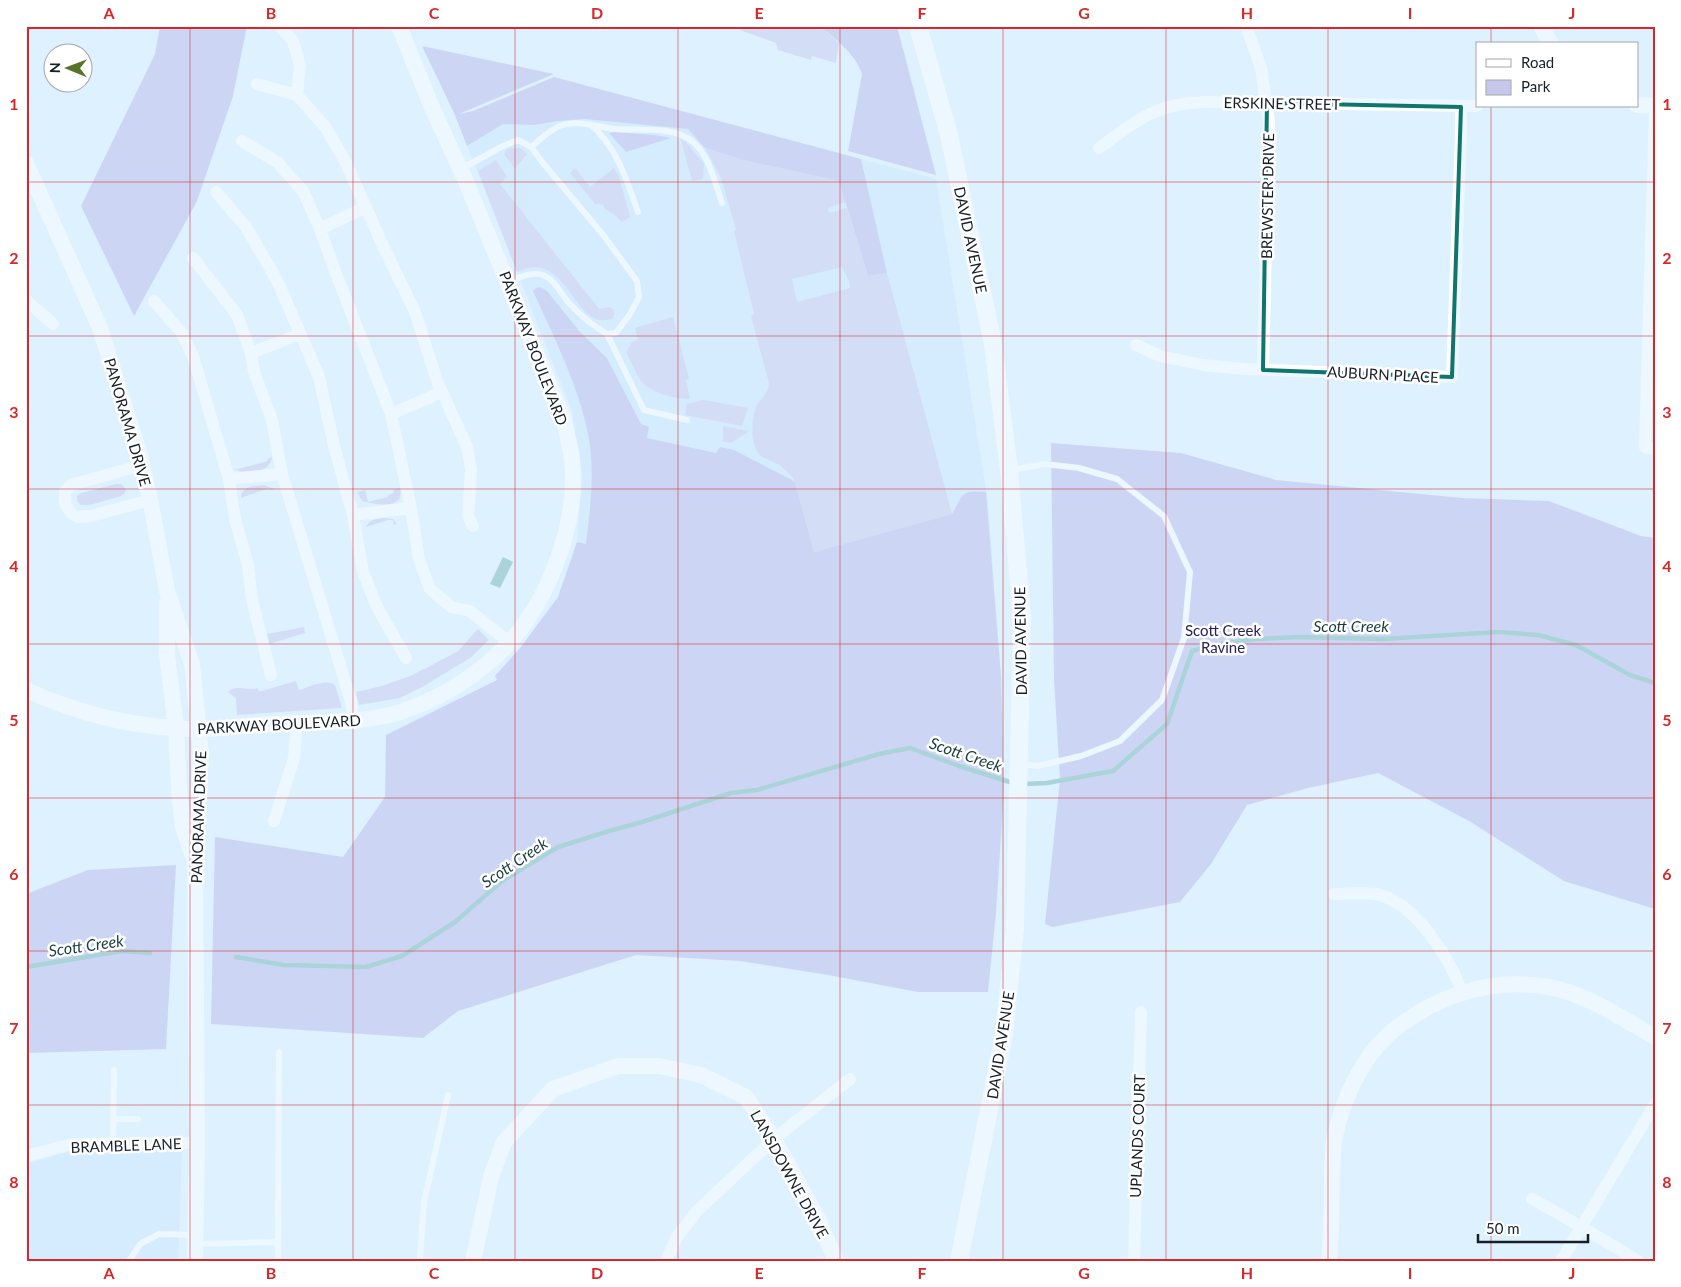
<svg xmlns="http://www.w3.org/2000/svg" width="1681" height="1287" font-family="Lato,sans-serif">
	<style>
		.built { fill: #c7e6fc }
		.green { fill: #c6c7eb; fill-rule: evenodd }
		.forest { fill: #b6b7e6 }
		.water { fill: #6dafad }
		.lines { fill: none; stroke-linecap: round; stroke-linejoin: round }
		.stream { stroke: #6dafad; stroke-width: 4.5 }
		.service { stroke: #fff; stroke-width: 6 }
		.minor { stroke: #fff; stroke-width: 12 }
		.tertiary { stroke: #fff; stroke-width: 16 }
		.secondary { stroke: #fff; stroke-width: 18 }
		.marked { fill: none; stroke: #0f766e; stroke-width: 4; stroke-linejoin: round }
		.grid { fill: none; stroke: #d62828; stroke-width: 1; stroke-opacity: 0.55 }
		.labels { text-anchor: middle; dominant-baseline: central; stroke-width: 5; stroke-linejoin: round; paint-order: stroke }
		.street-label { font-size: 15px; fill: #182027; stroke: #fff }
		.park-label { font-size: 15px; fill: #272159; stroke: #fff }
		.water-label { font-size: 16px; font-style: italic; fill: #1b3c3b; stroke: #fff }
		.neatline { fill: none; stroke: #d62828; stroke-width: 2 }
		.grid-label { font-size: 16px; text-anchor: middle; font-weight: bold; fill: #d62828 }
	</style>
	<rect width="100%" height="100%" fill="#def1ff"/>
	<!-- built -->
	<path class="built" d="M 554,77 L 936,179 L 988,502 L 1001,676 L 495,676 L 521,647 L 558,597 L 577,542 L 582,475 L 572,411 L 455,115 L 473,111 Z
		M 74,1150 L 182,1152 L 178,1261 L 26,1261 L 26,1164 Z"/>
	<!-- green -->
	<path class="green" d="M 748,26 L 820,26 L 839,43 L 836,63 L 812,56 L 811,60 L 778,50 L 776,43 L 740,30 Z
		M 681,140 L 686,142 L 704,164 L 703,179 L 692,181 Z
		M 512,148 L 520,148 L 527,154 L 515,169 L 504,154 L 507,149 Z
		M 705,148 L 747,161 L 839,181 L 846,202 L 828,208 L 829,213 L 847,208 L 868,276 L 887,273 L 952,514 L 814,552 L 793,478 L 777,462 L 779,465 C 773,462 766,459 761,456 C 749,445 751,416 758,403 C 764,395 768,394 769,383 L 751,316 L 754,314 L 734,231 L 736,230 L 721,178 ZM 842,267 L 849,281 L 850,288 L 797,302 L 792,279 Z
		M 496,160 L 507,177 L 500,184 L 599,309 L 610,307 L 613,309 L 614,314 L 613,318 C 573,335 569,246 517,272 L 478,171 Z
		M 575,168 L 590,187 L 614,168 L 619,176 L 630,217 L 622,222 L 613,213 L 612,214 L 607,209 L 606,210 L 602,204 L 600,205 L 598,203 L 596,205 L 570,173 Z
		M 673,317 L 689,379 L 686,380 L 690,399 C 675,399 651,393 641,381 C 635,372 631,361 626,352 L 632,342 L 638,340 L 635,328 Z
		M 703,400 L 748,408 L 742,426 L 685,415 L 687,404 Z
		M 723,426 L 749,431 L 731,443 L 723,441 Z
		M 272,457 C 270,474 246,475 234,469 L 238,469 L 268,461 L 267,459 Z
		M 116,484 L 121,484 L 126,489 L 125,493 L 121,496 L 90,505 L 81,505 L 77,501 L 77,496 L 81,493 Z
		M 264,485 L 274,489 L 271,490 L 269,488 L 241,498 C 241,486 255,486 264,485 Z
		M 400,488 C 406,510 375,505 362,501 L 357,492 L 365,490 L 368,502 L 388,497 L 388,495 L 394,493 L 393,490 Z
		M 382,518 L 393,519 L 397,524 L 394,525 L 393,520 L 388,520 L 366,527 C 369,520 376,519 382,518 Z
		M 304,627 L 305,633 L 269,644 L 267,634 Z
		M 478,629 L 489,640 L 470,658 L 424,686 L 400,698 L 359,705 L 356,692 L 382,686 L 410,676 L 432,665 L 458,651 Z
		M 296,681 L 299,690 C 309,687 326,678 335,685 L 342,708 L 237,715 L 236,698 L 228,692 C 236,684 247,691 257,688 L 259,691 L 262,691 Z"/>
	<!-- forest -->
	<path class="forest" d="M 160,26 L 247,26 L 233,96 L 197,201 L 134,316 L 81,206 L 155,54 Z
		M 820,26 L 897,26 L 936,175 L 848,151 L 862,74 C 855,53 836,40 820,26 Z
		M 422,46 L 554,74 L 459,114 L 473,111 L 554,77 L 861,159 L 887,273 L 868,276 L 839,181 L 747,161 L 705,148 L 688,129 L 585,119 L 557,121 L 534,125 L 503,124 L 467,146 L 455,115 Z
		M 616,132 L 655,135 L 671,138 L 626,152 L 609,133 Z
		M 540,287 L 547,291 L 580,332 L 607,358 L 641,424 L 649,427 L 647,438 L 716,453 L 720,447 L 734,450 L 792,480 L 795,483 L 814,552 L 952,514 C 964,494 960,490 986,492 L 1001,676 L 1004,790 L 996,913 L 988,992 L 918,992 L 828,975 L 740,961 L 636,955 L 458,1011 L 423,1038 L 211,1024 L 215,837 L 343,857 L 385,797 L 386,735 L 497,680 L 495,676 L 521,647 L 558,597 L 577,542 L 586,544 C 590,511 594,479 590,445 C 583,395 554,337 533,291 L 536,288 Z
		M 1051,443 L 1181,453 L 1276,480 L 1462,498 L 1549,501 L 1641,536 L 1655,538 L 1655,909 L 1564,881 L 1469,821 L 1378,773 L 1308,788 L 1247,805 L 1211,864 L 1180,902 L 1052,927 L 1045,924 L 1060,779 L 1054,679 Z
		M 176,865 L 166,1049 L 26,1053 L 26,894 L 88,870 Z"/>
	<!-- water -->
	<path class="water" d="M 503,557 L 513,562 L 500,588 L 490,584 Z"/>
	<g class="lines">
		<!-- stream -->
		<path class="stream" d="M 1023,784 L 1047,783 L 1113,771 L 1167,724 L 1192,651 L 1213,645 L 1256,639 L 1298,637 L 1382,639 L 1499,632 L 1538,635 L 1576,645 L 1630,675 L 1655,683
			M 236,957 L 284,965 L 366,967 L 402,956 L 455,922 L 502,881 L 558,847 L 609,831 L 642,822 L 731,793 L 757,790 L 879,754 L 910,748 L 959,766 L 1013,783
			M 26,967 L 122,951 L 150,953"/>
		<!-- service -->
		<path class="service" d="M 591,125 C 617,147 627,181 638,212
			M 531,147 C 541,139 550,129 562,125 C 580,120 598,127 615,129 C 639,131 673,125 693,142 C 709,155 715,183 722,203
			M 461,169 L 503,146 L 518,140 L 531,147 L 543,163 L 604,236 L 637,281 L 639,297 L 630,314 L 616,333 L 607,334 C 593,326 580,315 568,302 C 561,294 556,281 545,276 C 534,270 519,278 508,281
			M 607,334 L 644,410 L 687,420
			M 1011,470 L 1045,464 L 1079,468 L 1117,479 L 1164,516 L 1190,572 L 1184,638 L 1162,700 L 1120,741 L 1081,756 L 1038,766 L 1020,764
			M 113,1119 L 138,1119
			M 113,1144 L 114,1070
			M 197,1244 L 278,1242
			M 129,1261 L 140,1244 L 159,1234 L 194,1235
			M 278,1261 L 279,1052
			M 420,1261 L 424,1202 L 448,1095"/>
		<!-- minor -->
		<path class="minor" d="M 280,26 L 293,41 L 300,65 L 297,95
			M 1246,26 L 1261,68 L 1269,122 L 1263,370
			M 257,84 L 297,95 L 326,128 L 346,163 L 384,248 L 415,312 L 437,381 L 467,447 L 471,469 L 468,516 L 473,526
			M 1655,106 L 1645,447 L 1655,449
			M 242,141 L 277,162 L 303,191 L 320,229 L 335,271 L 391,414 L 411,508 L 419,559 L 430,589 L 451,607 L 470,611 L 509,642
			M 1099,148 C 1118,134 1137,119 1159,110 C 1174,104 1191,103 1206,102 L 1477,106
			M 216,192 L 246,227 L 270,268 L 280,287 L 319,377 L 334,446 L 353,515 L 363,572 L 377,607 L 406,658
			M 320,229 L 366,207
			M 193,258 L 237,315 L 251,353 L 254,372 L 272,420 L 282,474 L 347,688 L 352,706 L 353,722
			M 26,300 L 53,324
			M 154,301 L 181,332 L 193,356 L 229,479 L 235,519 L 248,565 L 252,600 L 271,675
			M 1136,345 L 1160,356 L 1203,365 L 1245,369 L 1452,377 L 1461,132 L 1461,107
			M 251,353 L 300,334
			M 391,414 L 442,392
			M 142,465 L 71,485 L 65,492 L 65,504 L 72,514 L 78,517 L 91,516 L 150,500
			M 229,479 L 282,474
			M 353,515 L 411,508
			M 274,821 L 294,758 L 297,723
			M 1334,894 C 1348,894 1362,892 1376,894 C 1415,902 1449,957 1462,992
			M 26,1156 L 72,1144 L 197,1143
			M 1532,1199 C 1568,1218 1603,1240 1638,1261
			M 666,1261 L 677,1237 L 697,1211 L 774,1139 L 850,1079
			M 1134,1261 L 1141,1012
			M 1561,1261 L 1655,1104"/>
		<!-- tertiary -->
		<path class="tertiary" d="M 1541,26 L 1551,44
			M 1637,105 L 1655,106
			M 26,163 L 100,328 L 140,455 L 151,504 L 167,591 L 192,664 L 201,753 L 195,864 L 197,1143 L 195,1261
			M 167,603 L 167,655 L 176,728 L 179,790 L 183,827 L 192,854
			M 26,690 C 79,714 129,726 187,729 C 213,730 244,726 270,724 C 312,722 353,724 394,714 C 405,711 416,706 426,702 C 457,688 486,667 509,643 C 547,602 575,529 573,473 C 573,454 567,435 563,417 L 464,177 L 433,110 L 399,26
			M 473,1261 L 491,1177 L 504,1142 L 553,1089 L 618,1066 L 659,1066 L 701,1075 L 746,1097 L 774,1139 L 818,1219 L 836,1261
			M 1329,1261 C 1332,1232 1331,1202 1332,1173 C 1333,1161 1332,1148 1335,1136 C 1343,1099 1361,1059 1390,1033 C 1434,996 1491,977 1549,987 C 1587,994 1621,1018 1655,1037"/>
		<!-- secondary -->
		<path class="secondary" d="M 918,26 L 949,135 L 993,344 L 1009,470 L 1022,618 L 1015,928 L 1004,1034 L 959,1261"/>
	</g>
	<!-- marked area -->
	<path d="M0 0H1681V1287H0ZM 1267,103 L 1461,107 L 1452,377 L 1263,370 Z" fill="#def1ff" fill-opacity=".55" fill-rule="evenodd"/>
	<path class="marked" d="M 1267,103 L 1461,107 L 1452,377 L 1263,370 Z"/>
	<!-- grid -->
	<path class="grid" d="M 190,26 L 190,1261M 353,26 L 353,1261M 515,26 L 515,1261M 678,26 L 678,1261M 840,26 L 840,1261M 1003,26 L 1003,1261M 1166,26 L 1166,1261M 1328,26 L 1328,1261M 1491,26 L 1491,44M 1491,106 L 1491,1261M 26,182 L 1655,182M 26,336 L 1655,336M 26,489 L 1655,489M 26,644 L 1655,644M 26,798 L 1655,798M 26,951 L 1655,951M 26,1105 L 1655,1105"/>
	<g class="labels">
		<!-- street labels -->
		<g class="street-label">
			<text transform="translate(1282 103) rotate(1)">ERSKINE STREET</text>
			<text transform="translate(1267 196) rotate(-89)">BREWSTER DRIVE</text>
			<text transform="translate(971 240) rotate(78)">DAVID AVENUE</text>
			<text transform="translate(534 348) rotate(69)">PARKWAY BOULEVARD</text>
			<text transform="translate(1383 374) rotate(3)">AUBURN PLACE</text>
			<text transform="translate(128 422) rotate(74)">PANORAMA DRIVE</text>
			<text transform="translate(1020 641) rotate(-91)">DAVID AVENUE</text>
			<text transform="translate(279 724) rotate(-3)">PARKWAY BOULEVARD</text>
			<text transform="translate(198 817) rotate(-88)">PANORAMA DRIVE</text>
			<text transform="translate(1000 1045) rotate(-81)">DAVID AVENUE</text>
			<text transform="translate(1137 1136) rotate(-88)">UPLANDS COURT</text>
			<text transform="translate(126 1145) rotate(-2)">BRAMBLE LANE</text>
			<text transform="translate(790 1174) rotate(61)">LANSDOWNE DRIVE</text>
		</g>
		<!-- park labels -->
		<g class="park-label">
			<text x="1223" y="630">Scott Creek<tspan x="1223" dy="17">Ravine</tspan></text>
		</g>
		<!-- water labels -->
		<g class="water-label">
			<text x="1351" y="625">Scott Creek</text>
			<text transform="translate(966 754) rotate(19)">Scott Creek</text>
			<text transform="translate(514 862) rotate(-34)">Scott Creek</text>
			<text transform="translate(86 945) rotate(-8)">Scott Creek</text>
		</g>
	</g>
	<!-- border -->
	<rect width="1681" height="1287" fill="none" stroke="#ffffff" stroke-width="55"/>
	<!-- legend -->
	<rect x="1476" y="42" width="162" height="65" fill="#ffffff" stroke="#a3a6a9"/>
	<rect x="1486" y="59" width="25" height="8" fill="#ffffff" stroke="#a3a6a9"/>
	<text x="1521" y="68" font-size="15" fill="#182027">Road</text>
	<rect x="1486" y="80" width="25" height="15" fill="#c6c7eb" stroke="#a3a6a9"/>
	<text x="1521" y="92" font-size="15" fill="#182027">Park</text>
	<!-- north arrow -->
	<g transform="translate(68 68) rotate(271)"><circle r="24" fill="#ffffff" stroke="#a3a6a9"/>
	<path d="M0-4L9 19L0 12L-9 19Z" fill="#587428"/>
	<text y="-8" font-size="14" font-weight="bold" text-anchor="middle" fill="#182027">N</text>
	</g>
	<!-- scale -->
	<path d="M1478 1234v8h110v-8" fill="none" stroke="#182027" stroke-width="2.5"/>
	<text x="1486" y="1234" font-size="15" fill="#182027" stroke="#ffffff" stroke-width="4" paint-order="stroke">50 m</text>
	<rect x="28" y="28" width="1626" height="1232" class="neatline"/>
	<g class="grid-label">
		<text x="109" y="19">A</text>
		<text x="271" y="19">B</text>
		<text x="434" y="19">C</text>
		<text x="597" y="19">D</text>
		<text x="759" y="19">E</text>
		<text x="922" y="19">F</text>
		<text x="1084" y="19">G</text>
		<text x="1247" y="19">H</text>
		<text x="1410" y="19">I</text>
		<text x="1572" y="19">J</text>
		<text x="14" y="110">1</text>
		<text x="1667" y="110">1</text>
		<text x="14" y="264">2</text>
		<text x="1667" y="264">2</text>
		<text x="14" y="418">3</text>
		<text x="1667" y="418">3</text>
		<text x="14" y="572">4</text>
		<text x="1667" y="572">4</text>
		<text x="14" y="726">5</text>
		<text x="1667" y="726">5</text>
		<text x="14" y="880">6</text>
		<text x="1667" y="880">6</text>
		<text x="14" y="1034">7</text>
		<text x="1667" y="1034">7</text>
		<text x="14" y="1188">8</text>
		<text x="1667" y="1188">8</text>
		<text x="109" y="1279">A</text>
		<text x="271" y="1279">B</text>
		<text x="434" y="1279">C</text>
		<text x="597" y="1279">D</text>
		<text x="759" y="1279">E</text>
		<text x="922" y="1279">F</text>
		<text x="1084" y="1279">G</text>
		<text x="1247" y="1279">H</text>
		<text x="1410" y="1279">I</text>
		<text x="1572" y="1279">J</text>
	</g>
</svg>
